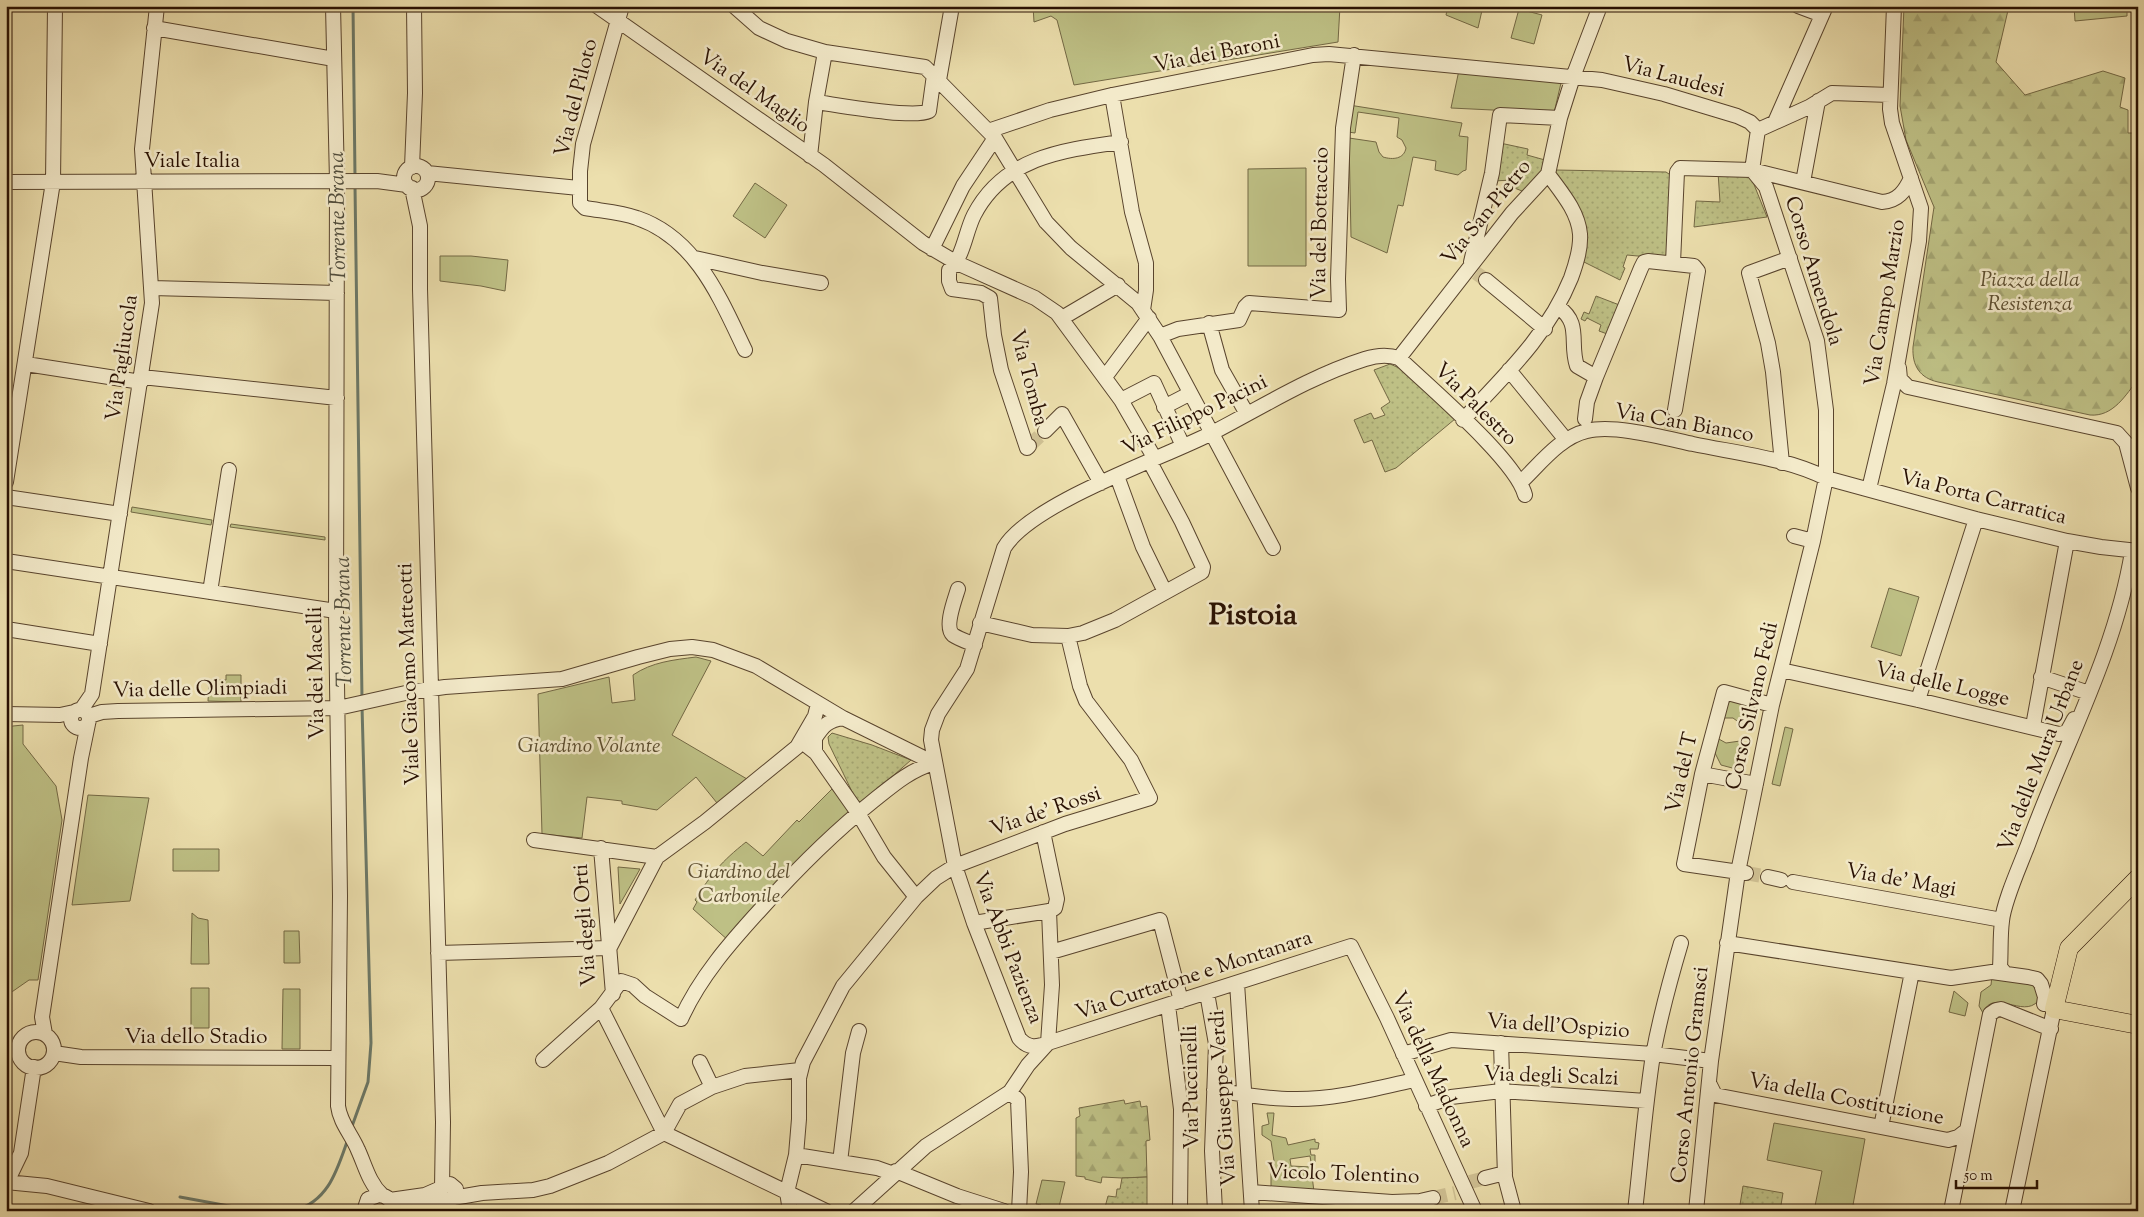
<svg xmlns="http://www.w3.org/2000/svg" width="2144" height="1217" font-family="'Sorts Mill Goudy',serif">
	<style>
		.green { fill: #bec085; stroke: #736844 }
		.forest { fill: url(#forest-firs); stroke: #736844 }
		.garden { fill: url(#garden-dots); stroke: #736844 }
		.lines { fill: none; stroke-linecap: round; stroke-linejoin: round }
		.stream { stroke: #6c7867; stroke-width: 3 }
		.minor-tunnel { stroke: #cfc093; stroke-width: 14; stroke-dasharray: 14 7; stroke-linecap: butt }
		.minor-casing { stroke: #59442d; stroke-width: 16 }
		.major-casing { stroke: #281002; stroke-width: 19 }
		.minor { stroke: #f3eaca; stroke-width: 14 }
		.major { stroke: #ecdfad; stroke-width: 18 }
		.labels { text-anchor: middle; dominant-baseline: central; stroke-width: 5; stroke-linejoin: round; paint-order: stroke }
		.street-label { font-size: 21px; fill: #281002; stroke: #f3eaca }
		.park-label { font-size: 21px; font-style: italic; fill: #5c4e30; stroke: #f3eaca }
		.water-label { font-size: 22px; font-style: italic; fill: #504d3d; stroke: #f3eaca }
		.town-label { font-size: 31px; font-weight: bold; fill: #281002; stroke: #f3eaca }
	</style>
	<defs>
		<pattern id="forest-firs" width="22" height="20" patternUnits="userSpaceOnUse" patternTransform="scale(1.25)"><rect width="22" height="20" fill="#bec085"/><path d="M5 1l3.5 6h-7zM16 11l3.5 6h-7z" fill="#a3a471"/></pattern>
		<pattern id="garden-dots" width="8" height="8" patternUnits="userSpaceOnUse" patternTransform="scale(1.25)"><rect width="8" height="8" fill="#bec085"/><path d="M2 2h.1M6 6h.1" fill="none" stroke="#a3a471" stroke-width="1.8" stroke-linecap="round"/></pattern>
	</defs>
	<rect width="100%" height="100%" fill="#ecdfad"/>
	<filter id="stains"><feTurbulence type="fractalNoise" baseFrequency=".004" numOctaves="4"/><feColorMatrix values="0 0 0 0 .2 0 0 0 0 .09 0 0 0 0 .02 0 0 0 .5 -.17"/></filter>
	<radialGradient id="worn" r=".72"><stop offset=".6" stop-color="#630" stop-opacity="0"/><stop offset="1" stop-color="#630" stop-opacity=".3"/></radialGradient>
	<!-- green -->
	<path class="green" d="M 1033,6 L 1340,6 L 1338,42 L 1074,85 L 1057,20 L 1051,16 L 1034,22 Z
		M 1448,6 L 1483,6 L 1478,28 L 1446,15 Z
		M 2074,6 L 2127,6 L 2127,16 L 2075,21 Z
		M 1519,9 L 1542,15 L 1534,44 L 1511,38 Z
		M 1459,70 L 1561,83 L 1554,113 L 1451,108 Z
		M 1349,105 L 1462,123 L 1459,136 L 1468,137 L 1466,170 L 1463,171 L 1458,175 L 1435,170 L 1436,161 L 1413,157 L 1403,206 L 1398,205 L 1387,253 L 1351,237 L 1349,138 L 1376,142 L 1379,152 L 1383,157 C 1393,160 1404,159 1406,148 L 1402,140 L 1397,137 L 1399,118 L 1358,112 L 1355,133 L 1348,132 Z
		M 1306,168 L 1306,266 L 1248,266 L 1248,169 Z
		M 755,183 L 787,205 L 765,238 L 733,216 Z
		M 440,256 L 471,256 L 508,260 L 505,291 L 481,286 L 440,281 Z
		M 132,507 L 212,520 L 211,525 L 131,512 Z
		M 231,524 L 325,537 L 325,540 L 230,527 Z
		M 1889,588 L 1919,597 L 1901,656 L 1871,647 Z
		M 696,657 L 711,661 L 672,735 L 747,779 L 717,803 L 696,777 L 657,810 L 622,804 L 622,801 L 587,797 L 582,838 L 542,834 L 538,694 L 609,677 L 612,703 L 635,700 L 633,675 C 652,662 673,660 696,657 Z
		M 226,675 L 241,675 L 241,702 L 208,701 L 209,680 L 226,680 Z
		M 1734,699 L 1752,703 L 1749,719 L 1744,726 L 1733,718 L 1722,718 L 1726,704 Z
		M 23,725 L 23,744 L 56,786 L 62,820 L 38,980 L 29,980 L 6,996 L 6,728 L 13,726 Z
		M 1785,727 L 1793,729 L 1780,786 L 1772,784 Z
		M 1717,738 L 1726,743 L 1740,741 L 1741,745 L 1736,769 L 1721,765 L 1714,751 Z
		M 832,789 L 849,808 L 848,816 L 729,941 L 693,909 L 697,902 L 695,900 C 712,873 721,862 746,842 L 763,856 L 797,820 L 799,822 Z
		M 88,795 L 149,798 L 130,901 L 72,905 Z
		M 173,849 L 219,849 L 219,871 L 173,871 Z
		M 618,867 L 640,869 L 620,904 Z
		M 192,913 L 198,918 L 208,920 L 209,964 L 191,964 Z
		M 284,931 L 299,931 L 300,963 L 284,963 Z
		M 1992,975 L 2023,979 L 2038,988 L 2038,1001 C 2023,1019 1993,987 1983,1013 L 1979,1006 L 1981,992 L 1991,985 Z
		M 191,988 L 209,988 L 209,1028 L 191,1028 Z
		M 283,989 L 300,989 L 300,1049 L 282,1049 Z
		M 1954,991 L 1968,1003 L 1965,1016 L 1949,1012 Z
		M 1267,1113 L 1274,1113 L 1272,1135 L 1286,1138 L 1288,1145 L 1315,1139 L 1315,1142 L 1319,1143 L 1318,1149 L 1310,1149 L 1311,1155 L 1315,1155 L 1315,1162 L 1311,1162 L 1310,1156 L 1290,1159 L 1291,1166 L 1311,1167 L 1314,1192 L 1271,1189 L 1271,1166 L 1274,1161 L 1271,1141 L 1262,1135 L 1262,1126 L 1269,1124 Z
		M 1774,1123 L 1865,1139 L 1853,1205 L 1885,1211 L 1814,1211 L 1822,1171 L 1767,1160 Z
		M 1042,1180 L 1065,1182 L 1058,1211 L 1040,1209 L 1041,1205 L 1036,1204 Z"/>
	<!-- forest -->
	<path class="forest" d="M 1904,6 L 2009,6 L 1996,62 L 2025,95 L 2103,71 L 2125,78 L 2120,107 L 2128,110 L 2128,133 L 2137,133 L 2138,379 C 2126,395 2113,417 2090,415 L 1938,382 C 1920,378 1912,366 1913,347 L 1934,207 L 1906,140 L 1900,106 Z
		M 1124,1100 L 1125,1104 L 1140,1101 L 1141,1107 L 1147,1106 L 1150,1140 L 1146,1141 L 1147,1177 L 1122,1178 L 1102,1177 L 1101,1183 L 1085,1179 L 1085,1177 L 1076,1176 L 1076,1118 L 1080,1116 L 1079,1108 Z"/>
	<!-- garden -->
	<path class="garden" d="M 1500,143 L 1528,149 L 1527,155 L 1545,160 L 1541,174 L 1527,193 L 1512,187 L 1513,180 L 1493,181 Z
		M 1555,170 L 1666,172 L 1672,176 L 1670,259 L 1627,255 L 1623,267 L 1625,268 L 1620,280 L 1582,261 L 1584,253 L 1554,175 Z
		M 1718,172 L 1747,175 L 1753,182 L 1767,217 L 1694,227 L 1696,201 L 1720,202 Z
		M 1596,296 L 1622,306 L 1610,335 L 1599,331 L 1601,325 L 1587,318 L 1585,321 L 1581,319 L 1584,312 L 1589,314 Z
		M 1390,364 L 1404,370 L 1455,419 L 1396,468 L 1385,472 L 1372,440 L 1364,443 L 1354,420 L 1371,413 L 1374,419 L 1385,415 L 1381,408 L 1390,402 L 1374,370 Z
		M 832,733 L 872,745 L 911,760 L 859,806 L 829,744 L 828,737 Z
		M 1147,1177 L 1147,1211 L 1104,1211 L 1108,1196 L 1116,1197 L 1117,1189 L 1120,1189 L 1122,1178 Z
		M 1743,1186 L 1783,1193 L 1780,1211 L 1739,1211 Z"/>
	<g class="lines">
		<!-- stream -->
		<path class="stream" d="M 353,6 L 355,177
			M 355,186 L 362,699
			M 351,1129 L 368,1082 L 371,1043 L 362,706
			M 6,1154 L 12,1154
			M 180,1197 L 256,1211
			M 294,1211 C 329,1201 337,1170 348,1139"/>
		<!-- minor-tunnel -->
		<path class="minor-tunnel" d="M 1476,273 L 1486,280
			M 1671,430 L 1675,410
			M 1029,446 L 1045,431
			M 1746,873 L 1768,877
			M 1470,1182 L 1485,1178
			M 1433,1198 L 1455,1193"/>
		<!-- minor casing -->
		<g class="minor-casing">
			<path id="minor" d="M 333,6 L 337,181 L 336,611 L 340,896 L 338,1106 C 340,1123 352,1135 358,1150 C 365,1165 369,1183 382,1195
				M 597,6 L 824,165 L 923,243 L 957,263 L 1035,298 L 1057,313 L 1121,400 L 1155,459
				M 622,6 L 583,144 L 580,171 L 580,203 L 585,208 C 602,211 621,212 637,218 C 696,238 720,298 745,350
				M 734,6 L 759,28 L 787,41 L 825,52 L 925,67 L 995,138 L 1046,222 L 1071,248 L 1138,303 L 1160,336 L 1273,548
				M 1798,6 L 1822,15
				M 154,28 L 334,59
				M 939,80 L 952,6
				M 1112,95 L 1132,212 L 1146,263 L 1146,290 L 1143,310
				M 816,102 C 838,105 913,119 929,111 L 934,75
				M 1775,122 L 1826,6
				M 1758,130 L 1809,107 L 1832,93 L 1890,95
				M 988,131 L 1050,110 L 1112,95 L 1313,55 L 1329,54 L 1602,80 L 1664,94 L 1737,116 L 1750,122 L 1758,130
				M 810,156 L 816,102 L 825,52
				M404 178a12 12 0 1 1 24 0a12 12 0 1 1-24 0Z
				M 412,167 L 415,93 L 414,6
				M 1752,170 L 1758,130
				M 427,173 L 579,188
				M 6,182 L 377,181 L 407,185
				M 1803,182 L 1818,101
				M 412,188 L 420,226 L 420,289 L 443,1122 L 442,1188
				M 932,249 L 963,186 L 995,138
				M 695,258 L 762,273 L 821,283
				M 1471,262 L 1492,173 L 1500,115 L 1560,118
				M 1673,263 L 1677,172 L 1680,168 L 1752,170 L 1882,202 C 1898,201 1905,191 1911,178
				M 1486,280 L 1545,329
				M 152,288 L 337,293
				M 1558,307 C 1582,323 1569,343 1577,366 L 1596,377
				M 1062,318 L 1118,285
				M 1209,323 L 1222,370 L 1247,414
				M 1160,336 L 1178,329 L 1239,320 L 1245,307 L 1249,303 L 1339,310 L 1338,279 L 1343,128 L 1354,55
				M 1399,358 L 1512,213 L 1548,174 L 1560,118 L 1573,77 L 1600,6
				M 26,364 L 141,382
				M 1899,368 L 1900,379 L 1908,387 L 2117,433 L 2126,443 L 2138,488
				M 1509,370 L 1566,440
				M 142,377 L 337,398
				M 1105,377 L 1149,318
				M 1121,400 L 1154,383 L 1183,446
				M 1164,407 L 1189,394
				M 1585,419 L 1587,402 L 1596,377 L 1641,268 L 1644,262 L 1648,261 L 1694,266 L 1698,271 L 1675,410
				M 1463,420 C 1504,376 1548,335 1571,278 C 1576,264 1581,249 1580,234 C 1578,211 1561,192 1548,174
				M 1045,431 L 1062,414 L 1101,483
				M 1029,446 L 1027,448 L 1001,370 L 994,335 L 990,298 L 981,293 L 952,289 L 949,281 L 949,270 C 964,256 965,233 974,215 C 1004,157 1063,150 1121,142
				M 1782,463 L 1773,372 L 1768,343 L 1749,273 L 1790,258
				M 1117,476 L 1143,547 L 1165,592
				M 6,482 L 53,182 L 55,6
				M 1521,482 C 1540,464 1560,437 1587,431 C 1614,424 1665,438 1693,444 C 1736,453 1786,458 1826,478 L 1976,519 L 2067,541 L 2101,547 L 2138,551
				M 1869,489 L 1894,384 L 1919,241 L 1921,208 L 1892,123 L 1890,109 L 1894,6
				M 6,497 L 120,514
				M 1794,536 L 1813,541
				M 6,561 L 336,611
				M 958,589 C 955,599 944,627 953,635 C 959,639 968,642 975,645
				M 210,592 L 229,470
				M 980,623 L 1032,635 L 1068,636 L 1083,633 L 1115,620 L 1202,572 L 1203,567 L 1182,522 L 1150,462
				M 6,629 L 100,644
				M 1781,670 L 1918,700 L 2059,734 L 2067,732 L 2074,719
				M 2041,677 L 2089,693
				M 1918,700 L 1976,519
				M71 719a9 9 0 1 1 18 0a9 9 0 1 1-18 0Z
				M 81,710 L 92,694 L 152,303 L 142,149 L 157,6
				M 6,714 L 60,715 L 74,712
				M 89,716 L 102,712 L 118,711 L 338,708 L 410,692 L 445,687 L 562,679 L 638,657 L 670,649 L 692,647 L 713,650 L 756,666 L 843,718 L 934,763
				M 2033,726 L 2067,541
				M 802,742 L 816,753 L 858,813 L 884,857 L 916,897
				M 815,752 L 815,738 C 823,726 828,720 843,718
				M 1702,774 L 1756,784
				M 534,840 L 657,857 L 705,822 L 797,747 L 815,716 L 818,704
				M 601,848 L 613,994
				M 1746,873 L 1684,864 L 1702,774 L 1724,692 L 1772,705
				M 1768,877 L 1781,880
				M 1793,882 L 2002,920
				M 974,923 L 1049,911 L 1055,908 L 1057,899 L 1043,832
				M 1727,943 L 1951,978 L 1992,972 L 2028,977 L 2037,979 L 2041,984 L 2045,997 L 2044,1004
				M 610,947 L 657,857
				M 1051,952 L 1160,920 L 1181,1001
				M 438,953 L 609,948
				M 2005,973 L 2000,967 C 2001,952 2000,936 2002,921 C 2004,900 2021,864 2029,842 C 2064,746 2115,654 2132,552
				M 1237,983 L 1252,1211
				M 1207,993 L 1216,1044 L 1212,1151 L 1215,1211
				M 1168,1005 L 1181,1109 L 1180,1211
				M 601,1008 L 664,1133
				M18 1050a18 18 0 1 1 36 0a18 18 0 1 1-36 0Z
				M 45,1034 L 42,1017 L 81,758 L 88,724
				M 1048,1043 L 1052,985 L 1049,911
				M 1501,1043 L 1505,1177 L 1514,1211
				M 54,1053 L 81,1057 L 338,1058
				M 1403,1054 L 1451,1040 L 1653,1054 L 1711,1061
				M 543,1060 L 601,1008 L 621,981 L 633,985 L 645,996 L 681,1019 C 700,977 730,943 761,909 C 796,870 833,833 873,801 C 893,785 910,770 934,763
				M 700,1062 L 712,1087
				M 1709,1083 L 1715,1095 L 1948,1140 L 1958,1137 L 1967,1130
				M 1214,1090 C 1240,1094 1265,1099 1292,1099 C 1333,1100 1374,1089 1414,1080
				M 1010,1092 L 1018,1100 L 1021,1172 L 1019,1211
				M 1426,1106 L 1451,1097 L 1501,1091 L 1646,1101
				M 1881,1127 L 1912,972
				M 664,1133 L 826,1211
				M 664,1133 L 680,1104 L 712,1087 L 745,1076 L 800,1070
				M 796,1155 L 877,1168 L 894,1174
				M 840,1162 L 853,1053 L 859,1031
				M 896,1171 L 957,1196 L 1004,1211
				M 1485,1178 L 1505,1173
				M 6,1182 L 47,1186 L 149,1211
				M 7,1182 L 21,1153 L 34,1067
				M 787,1192 L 796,1155 L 799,1119 L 799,1078 L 803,1062 L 843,986 L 916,897 L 936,878 L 955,866 L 1065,824 L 1150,798 L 1131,760 L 1086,701 L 1080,686 L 1068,636
				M 787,1192 L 790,1211
				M 1251,1192 L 1392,1202 L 1420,1201 L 1433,1198
				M 453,1198 L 482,1193 L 533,1190 L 550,1186 L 608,1163 L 664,1133
				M 390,1200 L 425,1195 L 450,1184 L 456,1189 L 454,1197 L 452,1199 L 414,1207 L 404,1211
				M 364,1211 L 368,1199 L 379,1195 C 388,1196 393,1201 394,1211
				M 854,1211 L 926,1146 L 1010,1092 L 1028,1065 L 1048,1043
				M 1475,1211 L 1387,1018 L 1351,946 L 1048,1043 C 1037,1047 1028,1049 1019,1038 L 974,923 L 955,866 L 931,740 L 932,730 L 938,714 L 967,669 L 1004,548 C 1031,503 1161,459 1212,433 C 1262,407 1311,376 1365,359 C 1377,355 1387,354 1399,358 C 1428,386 1516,460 1525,495
				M 1635,1211 C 1641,1159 1645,1106 1653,1055 C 1660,1017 1670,980 1681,943
				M 1696,1211 L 1711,1061 L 1738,872 L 1772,705 L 1813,541 L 1826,478 L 1826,410 L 1817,341 L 1766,187 L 1752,170
				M 1951,1211 L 1990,1014 L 1996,1010 L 2001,1009 L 2051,1029
				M 2012,1211 L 2054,1009 L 2048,1002"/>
		</g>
		<!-- major casing -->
		<g class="major-casing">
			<path id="major" d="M 2138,878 L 2069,948 L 2054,1009 L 2138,1025"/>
		</g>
		<!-- minor -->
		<use href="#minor" class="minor"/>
		<!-- major -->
		<use href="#major" class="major"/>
	</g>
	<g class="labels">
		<!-- street labels -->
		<g class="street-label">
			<text transform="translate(1217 54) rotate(-11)">Via dei Baroni</text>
			<text transform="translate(1673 78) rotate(15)">Via Laudesi</text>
			<text transform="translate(754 92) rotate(35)">Via del Maglio</text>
			<text transform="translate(577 98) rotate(-76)">Via del Piloto</text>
			<text x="192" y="162">Viale Italia</text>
			<text transform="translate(1487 213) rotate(-51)">Via San Pietro</text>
			<text transform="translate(1321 223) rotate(-89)">Via del Bottaccio</text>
			<text transform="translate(1813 271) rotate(73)">Corso Amendola</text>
			<text transform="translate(1886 303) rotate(-81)">Via Campo Marzio</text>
			<text transform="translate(123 358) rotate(-82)">Via Pagliucola</text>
			<text transform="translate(1028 378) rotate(75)">Via Tomba</text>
			<text transform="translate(1475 405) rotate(45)">Via Palestro</text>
			<text transform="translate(1195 416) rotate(-26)">Via Filippo Pacini</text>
			<text transform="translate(1684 424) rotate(10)">Via Can Bianco</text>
			<text transform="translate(1983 498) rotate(14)">Via Porta Carratica</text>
			<text transform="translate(317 673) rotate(-91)">Via dei Macelli</text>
			<text transform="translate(410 674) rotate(-92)">Viale Giacomo Matteotti</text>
			<text transform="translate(1942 685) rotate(13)">Via delle Logge</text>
			<text transform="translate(200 690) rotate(-1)">Via delle Olimpiadi</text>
			<text transform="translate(1753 706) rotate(-77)">Corso Silvano Fedi</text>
			<text transform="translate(2042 756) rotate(-69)">Via delle Mura Urbane</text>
			<text transform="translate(1683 773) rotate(-77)">Via del T</text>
			<text transform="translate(1046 812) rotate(-19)">Via de' Rossi</text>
			<text transform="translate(1901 881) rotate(10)">Via de' Magi</text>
			<text transform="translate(586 925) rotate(-94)">Via degli Orti</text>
			<text transform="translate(1007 948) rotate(69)">Via Abbi Pazienza</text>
			<text transform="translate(1194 976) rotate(-18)">Via Curtatone e Montanara</text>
			<text transform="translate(1558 1027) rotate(4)">Via dell'Ospizio</text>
			<text x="196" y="1038">Via dello Stadio</text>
			<text transform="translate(1432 1070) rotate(65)">Via della Madonna</text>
			<text transform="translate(1691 1075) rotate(-84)">Corso Antonio Gramsci</text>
			<text transform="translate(1551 1077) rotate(2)">Via degli Scalzi</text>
			<text transform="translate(1192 1087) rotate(-91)">Via Puccinelli</text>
			<text transform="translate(1224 1098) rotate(-94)">Via Giuseppe Verdi</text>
			<text transform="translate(1846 1100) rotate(11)">Via della Costituzione</text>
			<text transform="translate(1343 1175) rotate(2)">Vicolo Tolentino</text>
		</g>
		<!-- park labels -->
		<g class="park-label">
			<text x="2030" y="281">Piazza della<tspan x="2030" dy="24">Resistenza</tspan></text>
			<text x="589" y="747">Giardino Volante</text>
			<text x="739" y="873">Giardino del<tspan x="739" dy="24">Carbonile</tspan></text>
		</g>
		<!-- water labels -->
		<g class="water-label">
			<text transform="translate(339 217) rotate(-91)">Torrente Brana</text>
			<text transform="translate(345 622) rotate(-91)">Torrente Brana</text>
		</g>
		<!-- town labels -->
		<g class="town-label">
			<text x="1253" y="616">Pistoia</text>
		</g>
	</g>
	<!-- margin -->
	<rect width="2144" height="1217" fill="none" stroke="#ecdfad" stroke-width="25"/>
	<rect x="8" y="8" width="2129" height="1202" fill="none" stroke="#281002" stroke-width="2.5"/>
	<rect x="12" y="12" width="2119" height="1192" fill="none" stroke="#281002"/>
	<!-- scale -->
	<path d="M1956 1180v8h81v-8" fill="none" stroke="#281002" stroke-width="2.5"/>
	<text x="1964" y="1180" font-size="15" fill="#281002" stroke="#f3eaca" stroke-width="4" paint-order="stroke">50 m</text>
	<rect width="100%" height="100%" filter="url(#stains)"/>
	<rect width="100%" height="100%" fill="url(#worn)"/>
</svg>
